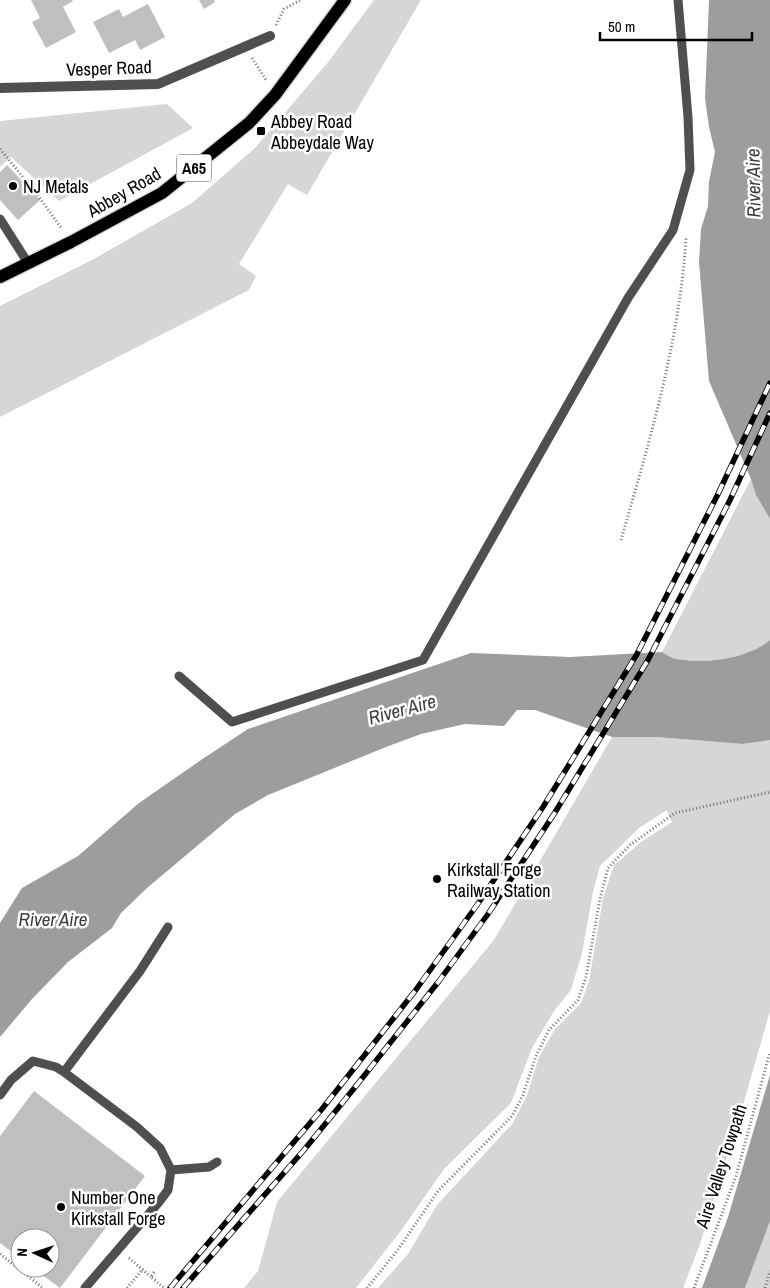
<svg xmlns="http://www.w3.org/2000/svg" width="770" height="1288" font-family="'Archivo Narrow',sans-serif">
	<style>
		.green { fill: #d6d6d6 }
		.water { fill: #9d9d9d }
		.building { fill: #bfbfbf }
		.lines { fill: none; stroke-linecap: round; stroke-linejoin: round }
		.primary-casing { stroke: #dbdbdb; stroke-width: 15 }
		.path { stroke: #717171; stroke-width: 3; stroke-dasharray: 1 2.5; stroke-linecap: butt }
		.service { stroke: #4f4f4f; stroke-width: 9 }
		.minor { stroke: #4f4f4f; stroke-width: 10 }
		.primary { stroke: #000; stroke-width: 12 }
		.rail-casing { stroke: #000; stroke-width: 5.5 }
		.rail { stroke: #fff; stroke-width: 4; stroke-dasharray: 11; stroke-linecap: butt }
		.poi-dot { fill: #000; stroke: #fff; stroke-width: 2 }
		.labels { text-anchor: middle; dominant-baseline: central; stroke-width: 5; stroke-linejoin: round; paint-order: stroke }
		.shield { fill: #fff; stroke: #4c4c4c; stroke-width: 1 }
		.shield-label { font-size: 16px; font-weight: bold; fill: #000 }
		.street-label { font-size: 18px; fill: #000; stroke: #fff }
		.poi-label { font-size: 18px; fill: #000; stroke: #fff; text-anchor: start }
		.water-label { font-size: 19px; font-style: italic; fill: #3e3e3e; stroke: #fff }
	</style>
	<rect width="100%" height="100%" fill="#fff"/>
	<!-- green -->
	<path class="green" d="M 374,0 L 421,0 L 307,195 L 288,184 L 239,264 L 256,276 L 249,290 L 0,417 L 0,306 L 92,260 L 192,203 L 255,148 L 329,61 Z
		M 167,104 L 193,128 L 59,201 L 11,157 L 0,167 L 0,121 Z
		M 751,479 L 756,495 L 770,519 L 770,640 C 747,659 705,664 676,659 C 672,658 667,655 662,652 Z
		M 612,737 L 657,737 L 743,744 L 770,740 L 770,1011 L 739,1119 L 700,1244 L 683,1288 L 378,1288 L 408,1254 L 437,1205 L 513,1123 L 527,1095 L 539,1057 L 555,1029 L 581,1003 L 589,981 L 603,898 L 614,865 L 641,842 L 672,822 L 667,810 L 639,828 L 600,866 L 593,892 L 582,953 L 571,990 L 554,1011 L 532,1048 L 511,1103 L 444,1169 L 400,1232 L 356,1288 L 244,1288 L 258,1271 L 277,1202 L 494,940 Z
		M 770,1221 L 770,1288 L 745,1288 Z"/>
	<!-- water -->
	<path class="water" d="M 709,0 L 770,0 L 770,519 L 756,495 L 751,479 L 709,381 L 699,262 L 701,229 L 708,206 L 709,181 L 715,152 L 709,127 L 705,98 Z
		M 770,640 L 770,740 L 743,744 L 657,737 L 612,737 L 535,710 L 517,710 L 504,726 L 465,724 L 421,734 L 386,747 L 268,795 L 235,814 L 147,888 L 121,913 L 112,928 L 68,962 L 32,999 L 0,1037 L 0,923 L 22,888 L 78,856 L 139,803 L 204,758 L 248,729 L 471,653 L 570,657 L 662,652 C 667,655 672,658 676,659 C 705,664 747,659 770,640 Z
		M 770,1075 L 770,1221 L 745,1288 L 702,1288 L 728,1217 Z"/>
	<!-- building -->
	<path class="building" d="M 31,0 L 72,0 L 73,1 L 63,7 L 76,32 L 46,48 L 32,22 L 40,18 Z
		M 199,0 L 214,0 L 215,2 L 204,9 Z
		M 148,4 L 165,37 L 140,50 L 135,40 L 109,53 L 93,22 L 119,9 L 123,17 Z
		M 7,165 L 40,200 L 18,220 L 0,200 L 0,172 Z
		M 34,1091 L 145,1176 L 60,1288 L 33,1268 L 50,1268 L 50,1238 L 20,1238 L 20,1258 L 0,1243 L 0,1136 Z"/>
	<g class="lines">
		<!-- primary casing -->
		<g class="primary-casing">
			<path id="primary" d="M 0,277 L 71,242 L 162,193 L 249,123 L 275,95 L 345,0"/>
		</g>
		<!-- path -->
		<path class="path" d="M 276,25 L 284,9 L 301,0
			M 252,58 L 266,80
			M 0,149 L 36,193 L 62,229
			M 621,540 C 649,443 680,340 686,238
			M 0,1254 L 43,1288
			M 129,1258 L 151,1277
			M 154,1272 L 151,1277 L 164,1288
			M 127,1288 L 143,1269
			M 367,1288 L 397,1251 L 438,1191 L 512,1116 L 523,1095 L 536,1056 L 549,1030 L 578,1000 L 586,977 L 600,899 L 608,868 L 630,845 L 675,813 L 770,792
			M 694,1288 L 736,1176 L 770,1052
			M 765,1288 L 770,1271"/>
		<!-- service -->
		<path class="service" d="M 0,219 L 28,263
			M 179,676 L 232,722 L 423,660 L 628,298 L 673,230 L 690,170 L 688,117 L 678,0
			M 64,1072 L 140,971 L 168,927
			M 0,1095 L 11,1080 L 33,1061 L 56,1067 L 64,1072 L 137,1127 L 160,1148 L 171,1170 L 168,1190 L 159,1202 L 85,1288
			M 171,1170 L 209,1167 L 217,1162"/>
		<!-- minor -->
		<path class="minor" d="M 0,88 L 158,84 L 270,36"/>
		<!-- primary -->
		<use href="#primary" class="primary"/>
		<!-- rail casing -->
		<g class="rail-casing">
			<path id="rail" d="M 170,1288 L 322,1109 L 415,991 L 477,905 L 543,807 L 637,654 L 718,494 L 770,383
				M 183,1288 L 304,1150 L 356,1086 L 439,981 L 488,914 L 554,814 L 648,660 L 730,500 L 770,413"/>
		</g>
		<!-- rail -->
		<use href="#rail" class="rail"/>
	</g>
	<!-- markers -->
	<g class="poi-dot">
		<rect x="256" y="126" width="10" height="10" rx="2.5"/>
		<circle cx="13" cy="186" r="5"/>
		<circle cx="437" cy="879" r="5"/>
		<circle cx="61" cy="1207" r="5"/>
	</g>
	<g class="labels">
		<!-- shield labels -->
		<rect class="shield" x="176.5" y="154.5" width="35" height="27" rx="4"/>
		<g class="shield-label">
			<text x="194" y="168">A65</text>
		</g>
		<!-- street labels -->
		<g class="street-label">
			<text transform="translate(109 68) rotate(-2)">Vesper Road</text>
			<text transform="translate(124 192) rotate(-30)">Abbey Road</text>
			<text transform="translate(721 1166) rotate(-72)">Aire Valley Towpath</text>
		</g>
		<!-- poi labels -->
		<g class="poi-label">
			<text x="271" y="121">Abbey Road<tspan x="271" dy="21">Abbeydale Way</tspan></text>
			<text x="23" y="186">NJ Metals</text>
			<text x="447" y="869">Kirkstall Forge<tspan x="447" dy="21">Railway Station</tspan></text>
			<text x="71" y="1197">Number One<tspan x="71" dy="21">Kirkstall Forge</tspan></text>
		</g>
		<!-- water labels -->
		<g class="water-label">
			<text transform="translate(753 183) rotate(-91)">River Aire</text>
			<text transform="translate(402 709) rotate(-15)">River Aire</text>
			<text x="53" y="919">River Aire</text>
		</g>
	</g>
	<!-- north arrow -->
	<g transform="translate(35 1253) rotate(273)"><circle r="24" fill="#ffffff" stroke="#999999"/>
	<path d="M0-4L9 19L0 12L-9 19Z" fill="#000000"/>
	<text y="-8" font-size="14" font-weight="bold" text-anchor="middle" fill="#000000">N</text>
	</g>
	<!-- scale -->
	<path d="M600 32v8h152v-8" fill="none" stroke="#000000" stroke-width="2.5"/>
	<text x="608" y="32" font-size="15" fill="#000000" stroke="#ffffff" stroke-width="4" paint-order="stroke">50 m</text>
</svg>
